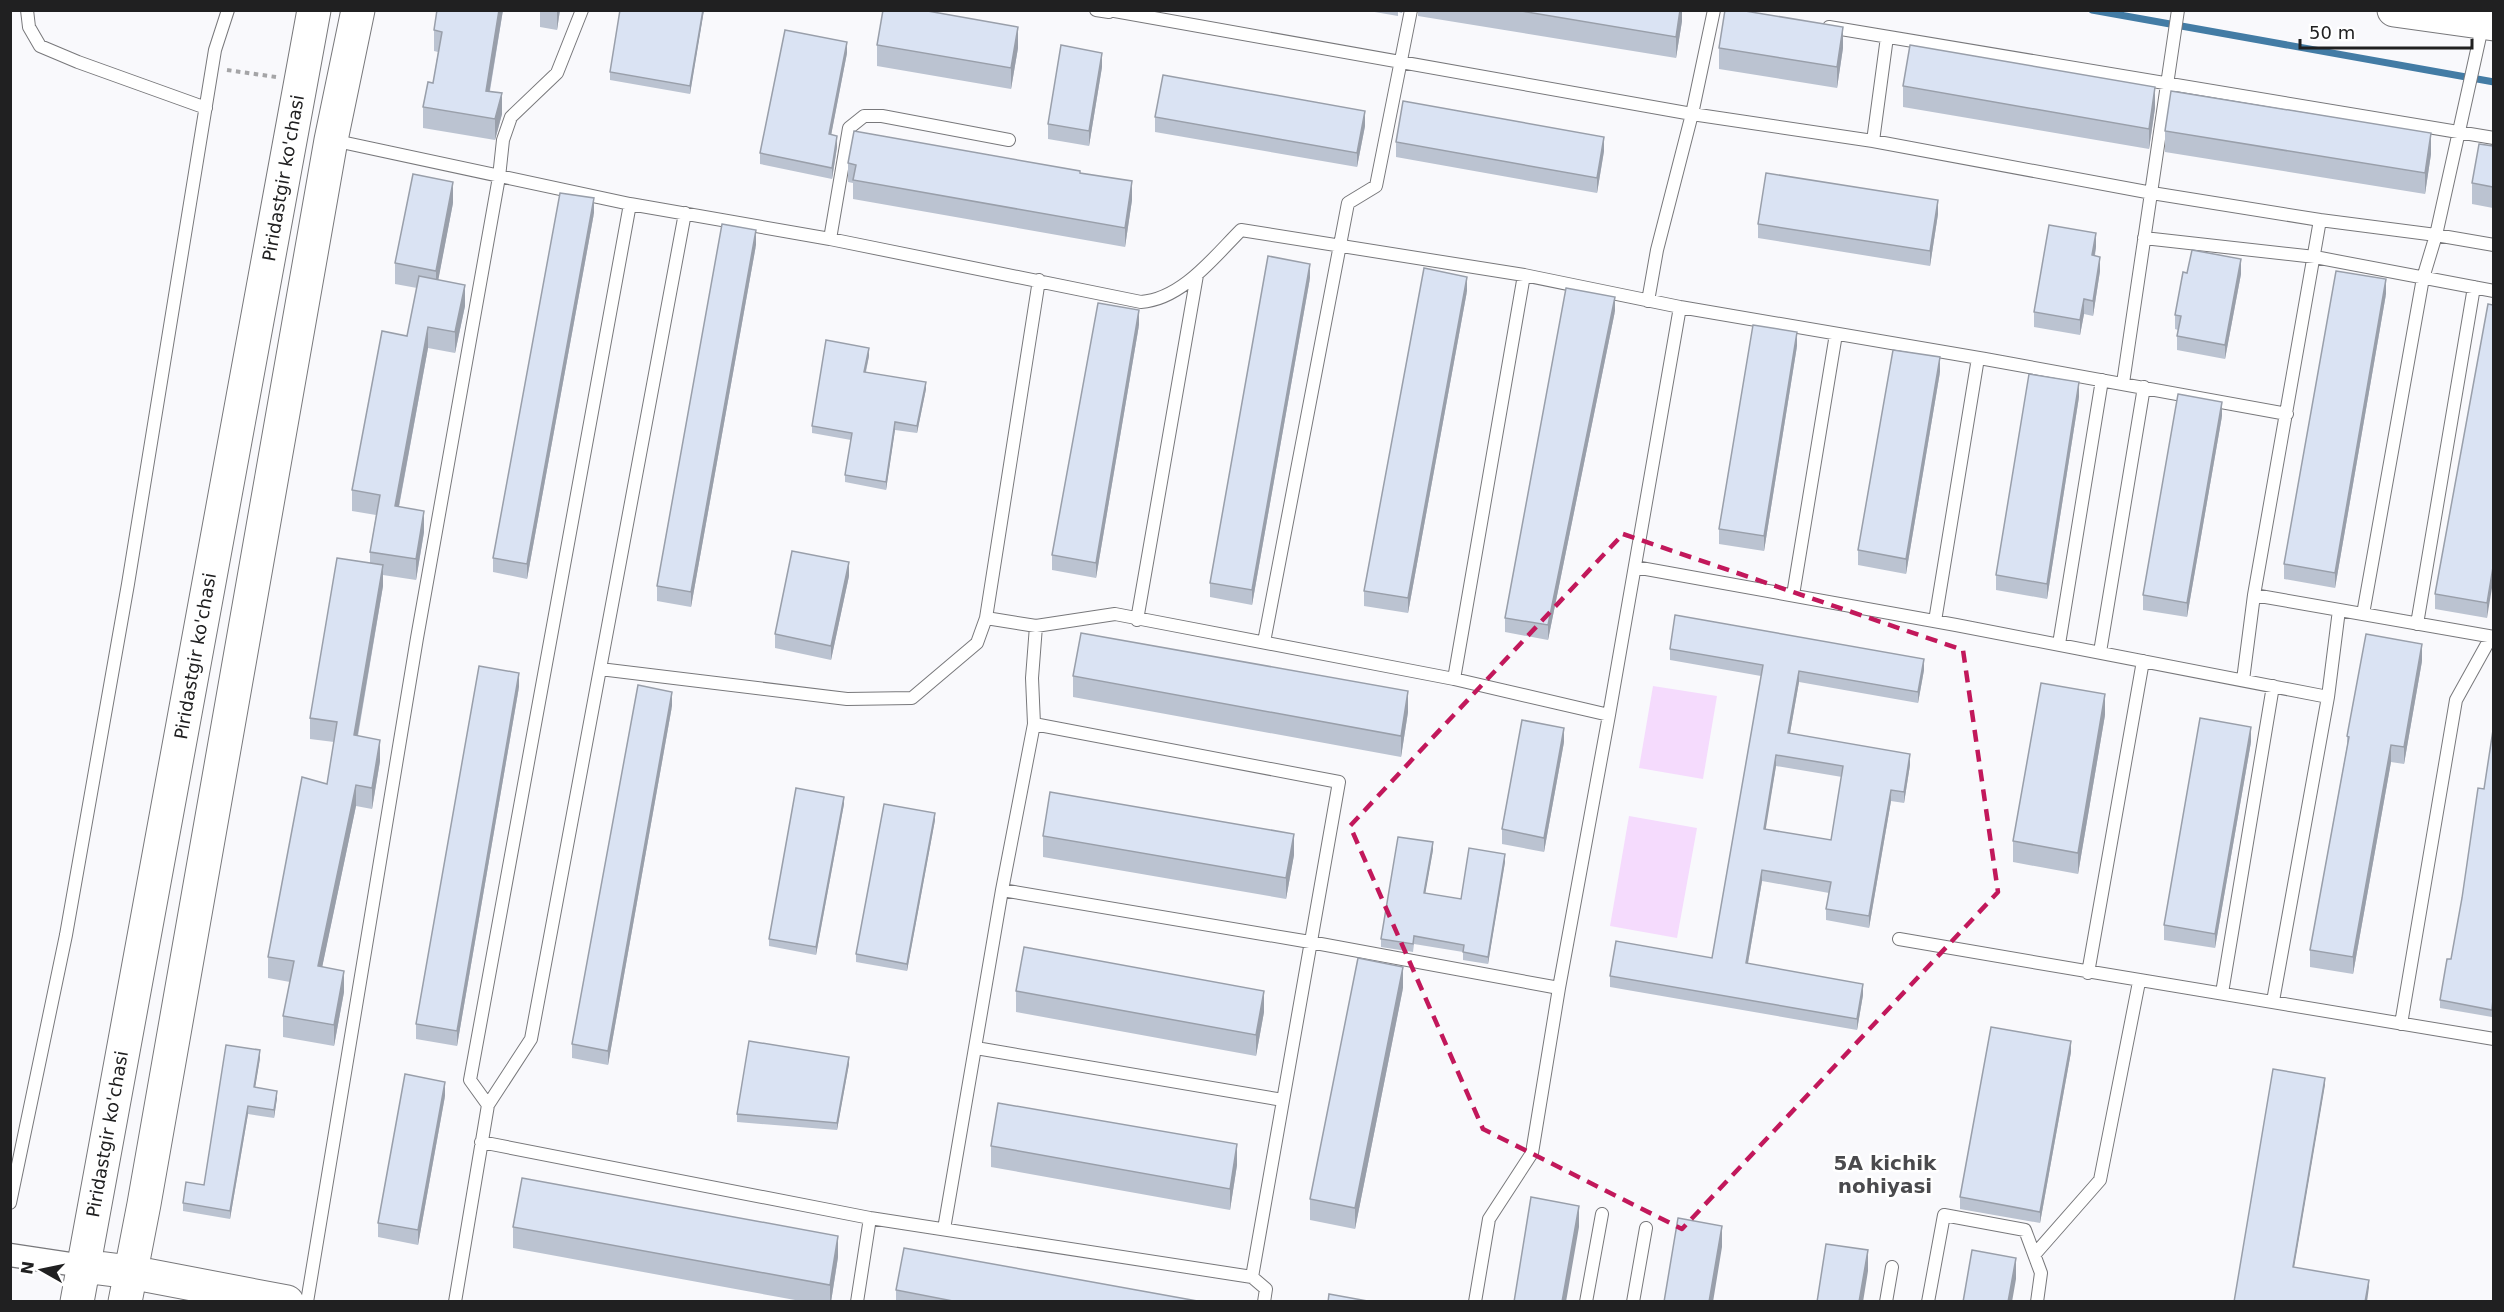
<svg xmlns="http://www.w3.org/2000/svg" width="2504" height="1312" font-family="'DejaVu Sans',sans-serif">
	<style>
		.green { fill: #f5dbfd }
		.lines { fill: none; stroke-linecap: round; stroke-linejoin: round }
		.stream { stroke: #437ca5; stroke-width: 7 }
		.lane-casing { stroke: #78787b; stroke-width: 14 }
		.street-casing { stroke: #78787b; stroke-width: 25 }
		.secondary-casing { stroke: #78787b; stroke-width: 35 }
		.path { stroke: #a5a5a7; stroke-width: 4; stroke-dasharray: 4.5 4.5; stroke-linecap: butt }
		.lane { stroke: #fff; stroke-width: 12 }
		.street { stroke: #fff; stroke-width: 22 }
		.secondary { stroke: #fff; stroke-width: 33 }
		.wall { fill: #bbc3d1; fill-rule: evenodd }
		.shaded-wall { fill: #999faa }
		.building { fill: #dae3f3; stroke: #999faa; stroke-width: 1.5; fill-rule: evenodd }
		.marked { fill: none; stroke: #c2185b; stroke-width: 4.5; stroke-dasharray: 12 8; stroke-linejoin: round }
		.labels { text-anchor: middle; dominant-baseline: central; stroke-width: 5; stroke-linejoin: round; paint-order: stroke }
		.street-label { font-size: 18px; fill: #202021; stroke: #fff }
		.neighbourhood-label { font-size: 20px; font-weight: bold; fill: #4a4a4d; stroke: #fff }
	</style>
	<rect width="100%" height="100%" fill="#f9f9fc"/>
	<!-- green -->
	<path class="green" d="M 1653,686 L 1717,696 L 1703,779 L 1639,768 Z
		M 1629,816 L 1697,828 L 1677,938 L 1610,926 Z"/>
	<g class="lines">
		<!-- stream -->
		<path class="stream" d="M 2092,10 L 2494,82"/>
		<!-- lane casing -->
		<g class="lane-casing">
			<path id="lane" d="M 27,10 L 29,27 L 40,46 L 78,62 L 206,108
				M 1096,10 L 1109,12
				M 1109,10 L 1692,114 L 1873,141 L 2152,193 L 2320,220
				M 1829,27 L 2494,138
				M 332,140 L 630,204 L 830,239 L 1141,302 C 1182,299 1214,257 1241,230 L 1524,275 L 1680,307 L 1985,359 L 2287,414
				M 1873,141 L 1887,37
				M 2144,238 L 2315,257 L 2494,291
				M 830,239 L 849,128 L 864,116 L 882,116 L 1009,140
				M 1648,301 L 1657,250 L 1692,114 L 1714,10
				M 2123,383 L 2178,10
				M 1635,567 L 1956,625 L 2328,697 L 2339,610
				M 1793,595 L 1836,334
				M 2254,595 L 2494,637
				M 2363,614 L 2423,278 L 2436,235 L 2494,245
				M 986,618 L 1036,626 L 1115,614 L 1454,679 L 1609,715
				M 1137,620 L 1197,275
				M 1935,621 L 1978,358
				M 2417,624 L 2474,287
				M 1264,642 L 1348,203 L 1376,186 L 1411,10
				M 2059,644 L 2102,380
				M 2100,652 L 2144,387
				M 600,669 L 847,699 L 912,698 L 977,643 L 986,618 L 1039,280
				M 1454,679 L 1524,275
				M 2243,680 L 2254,595 L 2320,220 L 2436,235 L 2483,23
				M 1034,724 L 1339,782 L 1252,1277 L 1266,1289 L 1264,1302
				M 1002,890 L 1310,942 L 1559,988
				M 1899,939 C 2097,974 2295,1005 2494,1039
				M 2088,973 L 2143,661
				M 2222,993 L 2273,686
				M 2273,1001 L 2328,697
				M 2401,1024 L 2456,700 L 2491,637
				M 976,1048 L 1283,1100
				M 488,1105 L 531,1039 L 685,213
				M 481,1142 L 870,1218 L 1252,1277
				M 10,1203 L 66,935 L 128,584 L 215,50 L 228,10
				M 944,1229 L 1002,890 L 1034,724 L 1032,678 L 1036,626
				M 2035,1254 L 2100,1180 L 2139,982
				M 307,1302 L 417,638 L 499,177 L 503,140 L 511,117 L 557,73 L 582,10
				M 455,1302 L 488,1105 L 470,1080 L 630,204
				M 857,1302 L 870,1218
				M 1475,1302 L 1489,1219 L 1532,1153 L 1559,988 L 1609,715 L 1680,307
				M 1586,1302 L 1602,1214
				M 1633,1302 L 1646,1228
				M 1886,1302 L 1892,1267
				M 1928,1302 L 1944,1215 L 2025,1230 L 2041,1273 L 2037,1302"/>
		</g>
		<!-- street casing -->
		<g class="street-casing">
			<path id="street" d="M 10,1255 L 83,1266"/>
		</g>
		<!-- secondary casing -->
		<g class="secondary-casing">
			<path id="secondary" d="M 2394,10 L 2494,24
				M 83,1266 L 130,1272 L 287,1302
				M 77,1302 L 314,10
				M 125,1302 L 144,1204 L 331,140 L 358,10"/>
		</g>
		<!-- path -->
		<path class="path" d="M 227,70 L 276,77"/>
		<!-- lane -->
		<use href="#lane" class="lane"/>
		<!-- street -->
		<use href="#street" class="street"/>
		<!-- secondary -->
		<use href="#secondary" class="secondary"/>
	</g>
	<!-- wall -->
	<path class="wall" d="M 437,10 L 503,10 L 490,91 L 502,114 L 495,140 L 423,128 L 423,107 L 433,83 L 438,52 L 434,51 L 434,30 Z
		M 540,10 L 560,10 L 557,30 L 540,27 Z
		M 704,10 L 690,94 L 610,80 L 610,72 Z
		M 1363,10 L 1403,10 L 1402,13 L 1398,12 L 1398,16 Z
		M 1418,10 L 1682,10 L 1682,21 L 1676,58 L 1418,16 Z
		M 877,45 L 1018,48 L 1011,89 L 877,66 Z
		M 1719,48 L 1843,48 L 1837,88 L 1719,69 Z
		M 847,53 L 831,135 L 837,147 L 832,179 L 760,164 L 760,153 Z
		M 1102,67 L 1089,146 L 1048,139 L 1048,124 Z
		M 1903,86 L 2155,108 L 2149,149 L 1903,107 Z
		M 1155,117 L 1365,126 L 1357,167 L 1155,132 Z
		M 2165,131 L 2431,154 L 2425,194 L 2165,152 Z
		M 1396,142 L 1604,151 L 1597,193 L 1396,157 Z
		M 2493,146 L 2493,208 L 2472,204 L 2472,183 Z
		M 848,163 L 1080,173 L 1132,200 L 1125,247 L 853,199 L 853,183 L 848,182 Z
		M 453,203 L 438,280 L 465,306 L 455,353 L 428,348 L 399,507 L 424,532 L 416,580 L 383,575 L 383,586 L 358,736 L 380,761 L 372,809 L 356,806 L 322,967 L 344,992 L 334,1046 L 283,1037 L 283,1016 L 290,982 L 268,978 L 268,957 L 327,784 L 334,742 L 310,739 L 310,718 L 370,563 L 370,552 L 376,515 L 352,511 L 352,490 L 407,336 L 417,288 L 395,284 L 395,263 Z
		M 594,213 L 527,579 L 493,572 L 493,558 Z
		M 1938,214 L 1930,266 L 1758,238 L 1758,224 Z
		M 756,245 L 691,607 L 657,601 L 657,586 Z
		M 2096,247 L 2095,256 L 2100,271 L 2093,316 L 2084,314 L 2080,335 L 2034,327 L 2034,312 Z
		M 2187,273 L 2241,274 L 2225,359 L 2177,350 L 2177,336 L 2178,330 L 2175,329 L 2175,315 Z
		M 1310,278 L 1252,605 L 1210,597 L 1210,583 Z
		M 1467,291 L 1408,613 L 1364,606 L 1364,591 Z
		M 2386,294 L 2335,588 L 2284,579 L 2284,564 Z
		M 2488,304 L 2487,618 L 2435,609 L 2435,594 Z
		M 1615,311 L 1548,640 L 1505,632 L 1505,618 Z
		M 1139,325 L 1096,578 L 1052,570 L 1052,555 Z
		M 1797,346 L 1764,551 L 1719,544 L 1719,529 Z
		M 869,356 L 866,372 L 926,389 L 917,433 L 895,430 L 886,490 L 845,482 L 845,475 L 851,440 L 812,433 L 812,426 Z
		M 1940,372 L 1906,574 L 1858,565 L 1858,550 Z
		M 2079,397 L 2047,599 L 1996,590 L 1996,575 Z
		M 2222,416 L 2187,617 L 2143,610 L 2143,595 Z
		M 849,576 L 831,660 L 775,648 L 775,634 Z
		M 1670,649 L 1924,670 L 1918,703 L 1799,682 L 1790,733 L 1910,765 L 1904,803 L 1891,801 L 1869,928 L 1826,920 L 1826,909 L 1829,893 L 1762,881 L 1748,963 L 1863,995 L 1857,1030 L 1610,987 L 1610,976 L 1712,958 L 1761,676 L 1670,660 ZM 1776,766 L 1842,777 L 1831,840 L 1765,829 Z
		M 2422,661 L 2404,764 L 2391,762 L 2353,974 L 2310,967 L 2310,950 L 2347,746 L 2347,736 Z
		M 1073,676 L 1408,712 L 1401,757 L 1073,697 Z
		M 519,687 L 457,1046 L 416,1039 L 416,1024 Z
		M 672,706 L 608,1065 L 572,1058 L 572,1044 Z
		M 2105,715 L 2078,874 L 2013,862 L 2013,841 Z
		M 2493,730 L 2492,1017 L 2440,1008 L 2440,1000 L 2451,959 L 2484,789 Z
		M 1564,742 L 1544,852 L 1502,844 L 1502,829 Z
		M 2251,742 L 2215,948 L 2164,940 L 2164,925 Z
		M 844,804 L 816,955 L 769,946 L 769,939 Z
		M 935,820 L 907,971 L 856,962 L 856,954 Z
		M 1043,836 L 1294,855 L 1286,899 L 1043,857 Z
		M 1433,850 L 1425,893 L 1461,899 L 1505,862 L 1488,964 L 1463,960 L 1463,952 L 1414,944 L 1413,952 L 1381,947 L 1381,939 Z
		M 1403,988 L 1355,1229 L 1310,1220 L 1310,1199 Z
		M 1016,991 L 1264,1012 L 1256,1056 L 1016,1012 Z
		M 2071,1052 L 2040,1223 L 1960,1209 L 1960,1197 Z
		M 260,1058 L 255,1087 L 277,1098 L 274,1118 L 248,1114 L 230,1219 L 183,1211 L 183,1203 L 204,1185 Z
		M 849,1064 L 837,1130 L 737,1122 L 737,1114 Z
		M 445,1096 L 418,1245 L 378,1237 L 378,1223 Z
		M 991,1146 L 1237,1165 L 1230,1210 L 991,1167 Z
		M 513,1227 L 838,1257 L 831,1302 L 806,1302 L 513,1248 Z
		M 896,1290 L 1203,1302 L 896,1302 Z"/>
	<!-- shaded-wall -->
	<path class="shaded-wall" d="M 499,10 L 503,10 L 486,112 L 486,91 Z
		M 557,10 L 560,10 L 557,30 Z
		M 703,10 L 704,10 L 690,94 L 690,86 Z
		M 1680,10 L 1682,10 L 1682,21 L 1676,58 L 1676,37 Z
		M 1018,27 L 1018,48 L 1011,89 L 1011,68 Z
		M 1843,27 L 1843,48 L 1837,88 L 1837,67 Z
		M 847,42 L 847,53 L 829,146 L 829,134 Z
		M 1102,53 L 1102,67 L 1089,146 L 1089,131 Z
		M 2155,87 L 2155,108 L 2149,149 L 2149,129 Z
		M 502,93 L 502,114 L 495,140 L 495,119 Z
		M 1365,111 L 1365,126 L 1357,167 L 1357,153 Z
		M 2431,133 L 2431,154 L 2425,194 L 2425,173 Z
		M 837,136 L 837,147 L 832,179 L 832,168 Z
		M 1604,137 L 1604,151 L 1597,193 L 1597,178 Z
		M 1132,181 L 1132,200 L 1125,247 L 1125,228 Z
		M 453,182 L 453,203 L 436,292 L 436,271 Z
		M 594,198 L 594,213 L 527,579 L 527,564 Z
		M 1938,200 L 1938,214 L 1930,266 L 1930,251 Z
		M 756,230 L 756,245 L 691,607 L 691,592 Z
		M 2096,233 L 2096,247 L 2092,270 L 2092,255 Z
		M 2100,257 L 2100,271 L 2093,316 L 2093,301 Z
		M 2241,259 L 2241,274 L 2225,359 L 2225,345 Z
		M 1310,264 L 1310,278 L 1252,605 L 1252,590 Z
		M 1467,277 L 1467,291 L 1408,613 L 1408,598 Z
		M 2386,279 L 2386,294 L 2335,588 L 2335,573 Z
		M 465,285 L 465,306 L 455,353 L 455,332 Z
		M 1615,297 L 1615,311 L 1548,640 L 1548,625 Z
		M 2084,299 L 2084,314 L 2080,335 L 2080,320 Z
		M 1139,310 L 1139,325 L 1096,578 L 1096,563 Z
		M 428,327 L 428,348 L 395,527 L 395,506 Z
		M 1797,332 L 1797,346 L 1764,551 L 1764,536 Z
		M 869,348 L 869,356 L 864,379 L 864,372 Z
		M 1940,357 L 1940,372 L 1906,574 L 1906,559 Z
		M 926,382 L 926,389 L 917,433 L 917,426 Z
		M 2079,382 L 2079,397 L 2047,599 L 2047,584 Z
		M 2222,402 L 2222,416 L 2187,617 L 2187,603 Z
		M 895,422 L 895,430 L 886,490 L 886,482 Z
		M 424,511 L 424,532 L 416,580 L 416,559 Z
		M 849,562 L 849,576 L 831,660 L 831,646 Z
		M 383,565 L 383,586 L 354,756 L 354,735 Z
		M 2493,567 L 2493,582 L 2487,618 L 2487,603 Z
		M 2422,644 L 2422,661 L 2404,764 L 2404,747 Z
		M 1924,659 L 1924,670 L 1918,703 L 1918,692 Z
		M 1799,671 L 1799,682 L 1788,744 L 1788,733 Z
		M 519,673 L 519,687 L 457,1046 L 457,1031 Z
		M 1408,691 L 1408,712 L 1401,757 L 1401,736 Z
		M 672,692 L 672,706 L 608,1065 L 608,1051 Z
		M 2105,694 L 2105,715 L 2078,874 L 2078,853 Z
		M 2251,727 L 2251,742 L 2215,948 L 2215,934 Z
		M 1564,728 L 1564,742 L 1544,852 L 1544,838 Z
		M 380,740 L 380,761 L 372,809 L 372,788 Z
		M 2391,745 L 2391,762 L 2353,974 L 2353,957 Z
		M 1910,754 L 1910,765 L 1904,803 L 1904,792 Z
		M 1776,755 L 1776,766 L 1764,840 L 1764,829 Z
		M 356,785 L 356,806 L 318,987 L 318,966 Z
		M 1891,790 L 1891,801 L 1869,928 L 1869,916 Z
		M 844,797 L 844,804 L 816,955 L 816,947 Z
		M 935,813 L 935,820 L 907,971 L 907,964 Z
		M 1294,834 L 1294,855 L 1286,899 L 1286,878 Z
		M 1433,842 L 1433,850 L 1424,901 L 1424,893 Z
		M 1505,854 L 1505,862 L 1488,964 L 1488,957 Z
		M 1762,870 L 1762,881 L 1746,974 L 1746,963 Z
		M 1403,967 L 1403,988 L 1355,1229 L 1355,1208 Z
		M 344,971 L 344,992 L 334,1046 L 334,1025 Z
		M 1863,984 L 1863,995 L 1857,1030 L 1857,1019 Z
		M 1264,991 L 1264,1012 L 1256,1056 L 1256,1035 Z
		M 2071,1041 L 2071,1052 L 2040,1223 L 2040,1212 Z
		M 260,1050 L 260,1058 L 254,1095 L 254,1087 Z
		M 849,1057 L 849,1064 L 837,1130 L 837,1123 Z
		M 2325,1078 L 2325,1085 L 2293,1274 L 2293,1267 Z
		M 445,1082 L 445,1096 L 418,1245 L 418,1230 Z
		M 277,1091 L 277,1098 L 274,1118 L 274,1110 Z
		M 248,1106 L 248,1114 L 230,1219 L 230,1211 Z
		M 1237,1144 L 1237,1165 L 1230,1210 L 1230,1189 Z
		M 1579,1206 L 1579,1227 L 1566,1302 L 1562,1302 Z
		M 1722,1226 L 1722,1247 L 1713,1302 L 1709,1302 Z
		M 838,1236 L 838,1257 L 831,1302 L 830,1302 L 830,1285 Z
		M 1868,1250 L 1868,1271 L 1863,1302 L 1859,1302 Z
		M 2016,1258 L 2016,1279 L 2012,1302 L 2008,1302 Z
		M 2369,1280 L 2369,1287 L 2367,1302 L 2365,1302 Z"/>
	<!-- building -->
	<path class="building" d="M 437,10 L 499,10 L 486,91 L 502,93 L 495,119 L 423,107 L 428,82 L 433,83 L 442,32 L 434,30 Z
		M 620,10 L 703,10 L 690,86 L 610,72 Z
		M 883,10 L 922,10 L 1018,27 L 1011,68 L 877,45 Z
		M 1515,10 L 1680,10 L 1676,37 Z
		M 1725,10 L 1739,10 L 1843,27 L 1837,67 L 1719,48 Z
		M 785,30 L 847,42 L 829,134 L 837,136 L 832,168 L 760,153 Z
		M 1061,45 L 1102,53 L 1089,131 L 1048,124 Z
		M 1910,45 L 2155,87 L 2149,129 L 1903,86 Z
		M 1163,75 L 1365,111 L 1357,153 L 1155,117 Z
		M 2171,91 L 2431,133 L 2425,173 L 2165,131 Z
		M 1403,101 L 1604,137 L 1597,178 L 1396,142 Z
		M 854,131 L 1080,171 L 1080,173 L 1132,181 L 1125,228 L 853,180 L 856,165 L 848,163 Z
		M 2479,144 L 2493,146 L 2493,187 L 2472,183 Z
		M 1766,173 L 1938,200 L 1930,251 L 1758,224 Z
		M 413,174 L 453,182 L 436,271 L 395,263 Z
		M 560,193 L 594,198 L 527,564 L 493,558 Z
		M 722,224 L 756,230 L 691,592 L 657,586 Z
		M 2049,225 L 2096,233 L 2092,255 L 2100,257 L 2093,301 L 2084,299 L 2080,320 L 2034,312 Z
		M 2192,250 L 2241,259 L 2225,345 L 2177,336 L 2181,316 L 2175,315 L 2183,272 L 2187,273 Z
		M 1268,256 L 1310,264 L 1252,590 L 1210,583 Z
		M 1424,268 L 1467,277 L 1408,598 L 1364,591 Z
		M 2336,271 L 2386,279 L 2335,573 L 2284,564 Z
		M 419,276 L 465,285 L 455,332 L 428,327 L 395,506 L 424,511 L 416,559 L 370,552 L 380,495 L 352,490 L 382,331 L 407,336 Z
		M 1566,288 L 1615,297 L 1548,625 L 1505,618 Z
		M 1098,303 L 1139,310 L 1096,563 L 1052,555 Z
		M 2488,304 L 2493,305 L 2493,567 L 2487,603 L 2435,594 Z
		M 1753,325 L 1797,332 L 1764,536 L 1719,529 Z
		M 826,340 L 869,348 L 864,372 L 926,382 L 917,426 L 895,422 L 886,482 L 845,475 L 852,433 L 812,426 Z
		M 1893,350 L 1940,357 L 1906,559 L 1858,550 Z
		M 2029,374 L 2079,382 L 2047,584 L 1996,575 Z
		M 2178,394 L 2222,402 L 2187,603 L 2143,595 Z
		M 792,551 L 849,562 L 831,646 L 775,634 Z
		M 337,558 L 383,565 L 354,735 L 380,740 L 372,788 L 356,785 L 318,966 L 344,971 L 334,1025 L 283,1016 L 294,961 L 268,957 L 302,777 L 327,784 L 337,722 L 310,718 Z
		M 1675,615 L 1924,659 L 1918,692 L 1799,671 L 1788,733 L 1910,754 L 1904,792 L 1891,790 L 1869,916 L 1826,909 L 1831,882 L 1762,870 L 1746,963 L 1863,984 L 1857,1019 L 1610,976 L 1616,941 L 1712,958 L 1763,665 L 1670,649 ZM 1776,755 L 1843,766 L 1831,840 L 1764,829 Z
		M 1081,633 L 1408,691 L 1401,736 L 1073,676 Z
		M 2366,634 L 2422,644 L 2404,747 L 2391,745 L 2353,957 L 2310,950 L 2349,737 L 2347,736 Z
		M 479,666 L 519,673 L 457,1031 L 416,1024 Z
		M 2041,683 L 2105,694 L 2078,853 L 2013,841 Z
		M 638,685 L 672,692 L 608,1051 L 572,1044 Z
		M 2200,718 L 2251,727 L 2215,934 L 2164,925 Z
		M 1522,720 L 1564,728 L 1544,838 L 1502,829 Z
		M 2493,730 L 2493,999 L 2492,1010 L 2440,1000 L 2447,959 L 2451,959 L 2462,898 L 2478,788 L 2484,789 Z
		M 796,788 L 844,797 L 816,947 L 769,939 Z
		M 1050,792 L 1294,834 L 1286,878 L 1043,836 Z
		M 884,804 L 935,813 L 907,964 L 856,954 Z
		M 1398,837 L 1433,842 L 1424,893 L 1461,899 L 1469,848 L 1505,854 L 1488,957 L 1463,952 L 1464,945 L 1414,936 L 1413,944 L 1381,939 Z
		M 1024,947 L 1264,991 L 1256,1035 L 1016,991 Z
		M 1358,958 L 1403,967 L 1355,1208 L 1310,1199 Z
		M 1991,1027 L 2071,1041 L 2040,1212 L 1960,1197 Z
		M 749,1041 L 849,1057 L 837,1123 L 737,1114 Z
		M 226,1045 L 260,1050 L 254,1087 L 277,1091 L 274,1110 L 248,1106 L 230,1211 L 183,1203 L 186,1182 L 204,1185 Z
		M 2273,1069 L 2325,1078 L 2293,1267 L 2369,1280 L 2365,1302 L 2234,1302 Z
		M 405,1074 L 445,1082 L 418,1230 L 378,1223 Z
		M 998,1103 L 1237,1144 L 1230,1189 L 991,1146 Z
		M 522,1178 L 838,1236 L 830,1285 L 513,1227 Z
		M 1531,1197 L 1579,1206 L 1562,1302 L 1514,1302 Z
		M 1678,1218 L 1722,1226 L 1709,1302 L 1664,1302 Z
		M 1826,1244 L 1868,1250 L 1859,1302 L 1817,1302 Z
		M 904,1248 L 1203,1302 L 958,1302 L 896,1290 Z
		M 1972,1250 L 2016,1258 L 2008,1302 L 1963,1302 Z
		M 1329,1294 L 1373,1302 L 1328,1302 Z"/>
	<!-- marked area -->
	<path class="marked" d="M 1623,534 L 1963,650 L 1998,892 L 1682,1229 L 1483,1129 L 1350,826 Z"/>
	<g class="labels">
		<!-- street labels -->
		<g class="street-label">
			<text transform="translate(283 178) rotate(-80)">Piridastgir ko'chasi</text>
			<text transform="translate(195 656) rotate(-80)">Piridastgir ko'chasi</text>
			<text transform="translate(107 1134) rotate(-80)">Piridastgir ko'chasi</text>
		</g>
		<!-- neighbourhood labels -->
		<g class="neighbourhood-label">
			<text x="1885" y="1163">5A kichik<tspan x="1885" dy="23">nohiyasi</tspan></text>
		</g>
	</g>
	<!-- border -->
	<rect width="2504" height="1312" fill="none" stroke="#202021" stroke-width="24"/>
	<!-- north arrow -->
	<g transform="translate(42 1270) rotate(279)" stroke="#ffffff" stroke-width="4.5" paint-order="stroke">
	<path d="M0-4.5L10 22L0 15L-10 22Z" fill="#202021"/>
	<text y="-9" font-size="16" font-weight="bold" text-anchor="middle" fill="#202021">N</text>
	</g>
	<!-- scale -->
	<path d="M2300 39v9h172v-9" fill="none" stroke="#202021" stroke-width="3"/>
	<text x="2309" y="39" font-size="18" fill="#202021" stroke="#ffffff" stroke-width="4.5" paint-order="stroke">50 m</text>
</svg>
